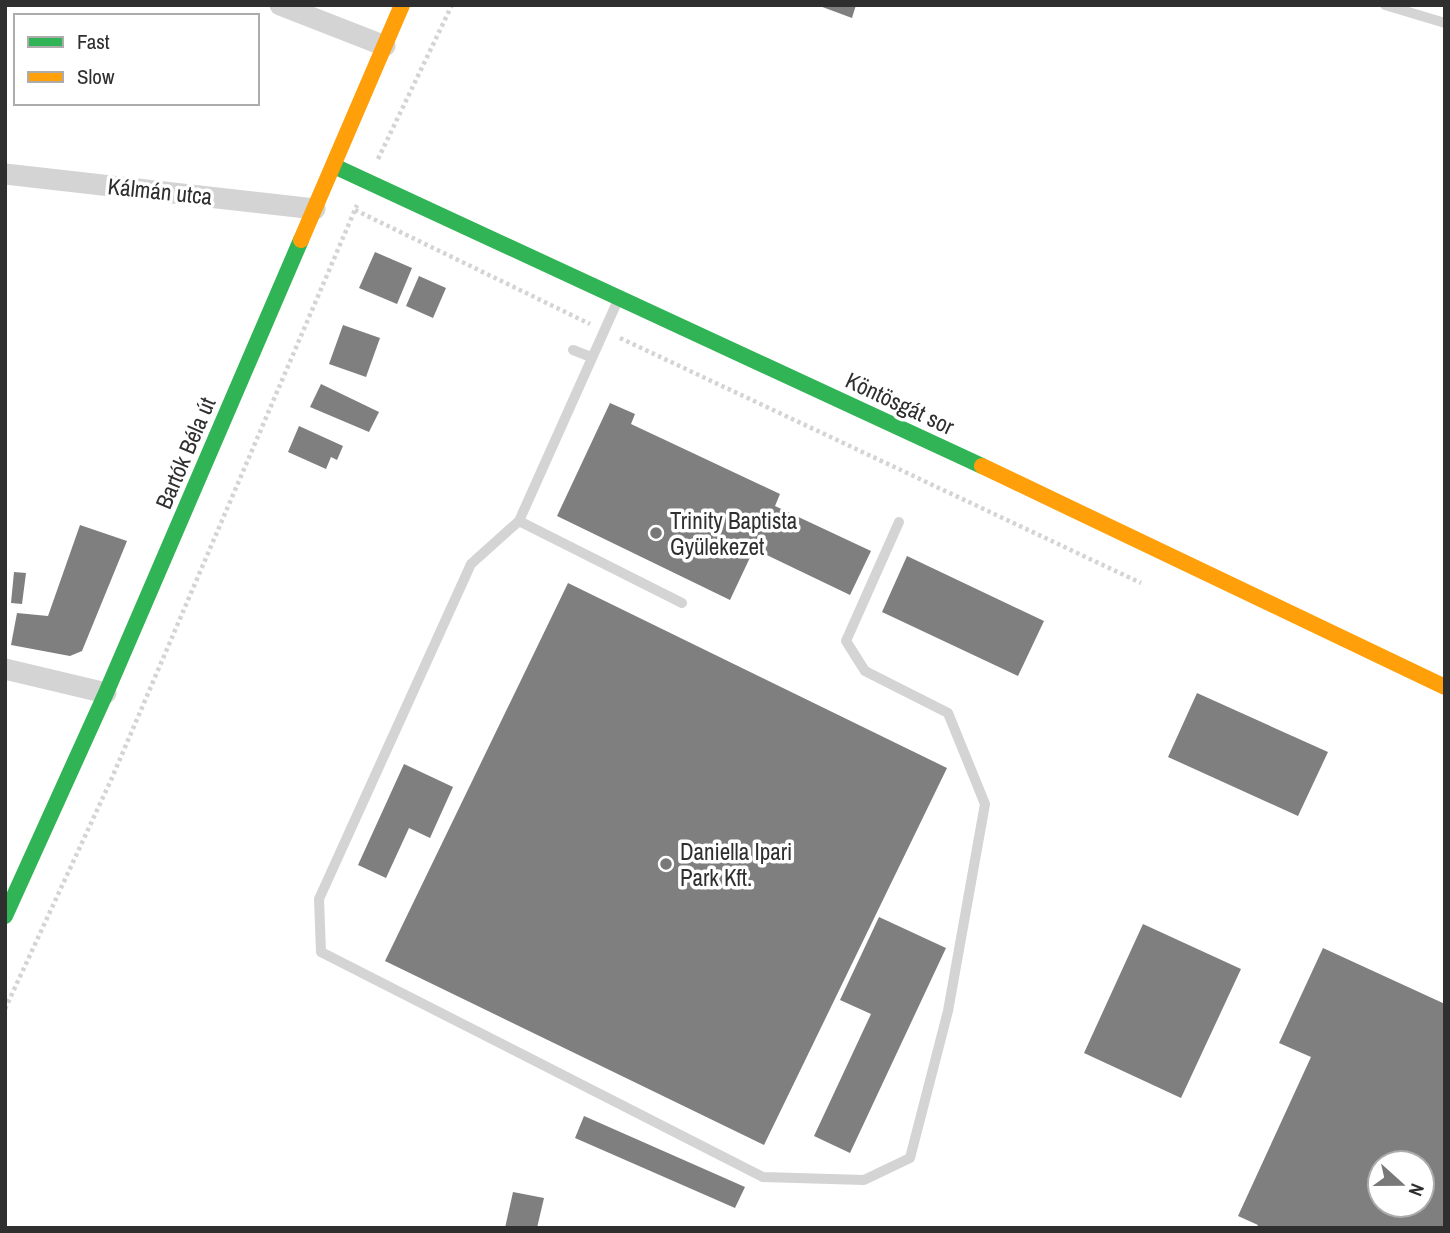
<svg xmlns="http://www.w3.org/2000/svg" width="1450" height="1233" font-family="'Archivo Narrow',sans-serif">
	<style>
		.building { fill: #7f7f7f; fill-rule: evenodd }
		.lines { fill: none; stroke-linecap: round; stroke-linejoin: round }
		.path { stroke: #d4d4d4; stroke-width: 4.5; stroke-dasharray: 3.5 3.5; stroke-linecap: butt }
		.lane { stroke: #d4d4d4; stroke-width: 10 }
		.street { stroke: #d4d4d4; stroke-width: 21 }
		.fast { stroke: #30b455; stroke-width: 16 }
		.slow { stroke: #ff9f0a; stroke-width: 16 }
		.poi-dot { fill: #787878; stroke: #fff; stroke-width: 2.5 }
		.labels { text-anchor: middle; dominant-baseline: central; stroke-width: 7; stroke-linejoin: round; paint-order: stroke }
		.street-label { font-size: 23px; fill: #2f2f2f; stroke: #fff }
		.poi-label { font-size: 23px; fill: #2f2f2f; stroke: #fff; text-anchor: start }
	</style>
	<rect width="100%" height="100%" fill="#fff"/>
	<!-- building -->
	<path class="building" d="M 817,5 L 856,5 L 852,18 Z
		M 375,252 L 412,268 L 397,304 L 359,288 Z
		M 419,276 L 446,288 L 433,318 L 406,306 Z
		M 343,325 L 380,338 L 366,377 L 329,364 Z
		M 321,384 L 379,412 L 369,432 L 310,407 Z
		M 610,403 L 635,414 L 631,424 L 780,494 L 775,506 L 871,551 L 850,595 L 754,549 L 730,600 L 557,516 Z
		M 299,426 L 343,446 L 337,460 L 331,457 L 326,469 L 288,452 Z
		M 80,525 L 127,541 L 82,651 L 70,656 L 11,645 L 17,613 L 48,616 Z
		M 907,556 L 1044,621 L 1018,676 L 882,612 Z
		M 14,572 L 26,573 L 22,604 L 11,603 Z
		M 568,583 L 947,768 L 764,1145 L 385,961 Z
		M 1197,693 L 1328,752 L 1298,816 L 1168,757 Z
		M 404,764 L 453,787 L 430,838 L 409,828 L 386,878 L 358,865 Z
		M 879,917 L 946,948 L 850,1153 L 814,1136 L 871,1014 L 840,1000 Z
		M 1143,924 L 1241,969 L 1181,1098 L 1084,1053 Z
		M 1323,948 L 1445,1004 L 1445,1228 L 1256,1228 L 1258,1225 L 1238,1216 L 1311,1057 L 1279,1043 ZM 1380,1163 L 1422,1163 L 1422,1205 L 1380,1205 Z
		M 584,1116 L 745,1187 L 735,1208 L 575,1138 Z
		M 513,1192 L 544,1198 L 537,1228 L 505,1228 Z"/>
	<g class="lines">
		<!-- path -->
		<path class="path" d="M 378,159 L 452,5
			M 355,210 L 590,324
			M 620,338 L 1141,583
			M 5,1009 L 111,780 L 357,205"/>
		<!-- lane -->
		<path class="lane" d="M 1385,5 L 1445,23
			M 618,300 L 519,521 L 471,564 L 319,899 L 321,952 L 763,1177 L 864,1180 L 910,1158 L 948,1011 L 985,804 L 948,713 L 865,671 L 846,641 L 899,522
			M 573,350 L 591,357
			M 519,521 L 682,603"/>
		<!-- street -->
		<path class="street" d="M 280,5 L 385,46
			M 5,174 L 315,209
			M 5,669 L 106,693"/>
		<!-- fast -->
		<path class="fast" d="M 334,166 L 982,466
			M 5,916 L 106,693 L 301,240"/>
		<!-- slow -->
		<path class="slow" d="M 301,240 L 402,5
			M 982,466 L 1445,687"/>
	</g>
	<!-- markers -->
	<g class="poi-dot">
		<circle cx="656" cy="533" r="7"/>
		<circle cx="666" cy="864" r="7"/>
	</g>
	<g class="labels">
		<!-- street labels -->
		<g class="street-label">
			<text transform="translate(160 191) rotate(6)">Kálmán utca</text>
			<text transform="translate(900 403) rotate(25)">Köntösgát sor</text>
			<text transform="translate(185 453) rotate(-67)">Bartók Béla út</text>
		</g>
		<!-- poi labels -->
		<g class="poi-label">
			<text x="670" y="520">Trinity Baptista<tspan x="670" dy="26">Gyülekezet</tspan></text>
			<text x="680" y="851">Daniella Ipari<tspan x="680" dy="26">Park Kft.</tspan></text>
		</g>
	</g>
	<!-- border -->
	<rect width="1450" height="1233" fill="none" stroke="#2f2f2f" stroke-width="14"/>
	<!-- legend -->
	<rect x="14" y="14" width="245" height="91" fill="#ffffff" stroke="#acacac" stroke-width="2"/>
	<rect x="28" y="37" width="35" height="10" fill="#30b455" stroke="#acacac" stroke-width="2"/>
	<text x="77" y="49" font-size="21" fill="#2f2f2f">Fast</text>
	<rect x="28" y="72" width="35" height="10" fill="#ff9f0a" stroke="#acacac" stroke-width="2"/>
	<text x="77" y="84" font-size="21" fill="#2f2f2f">Slow</text>
	<!-- north arrow -->
	<g transform="translate(1401 1184) rotate(111)"><circle r="33" fill="#ffffff" stroke="#acacac" stroke-width="2"/>
	<path d="M0-5L12 26L0 18L-12 26Z" fill="#787878"/>
	<text y="-10" font-size="19" font-weight="bold" text-anchor="middle" fill="#2f2f2f">N</text>
	</g>
</svg>
